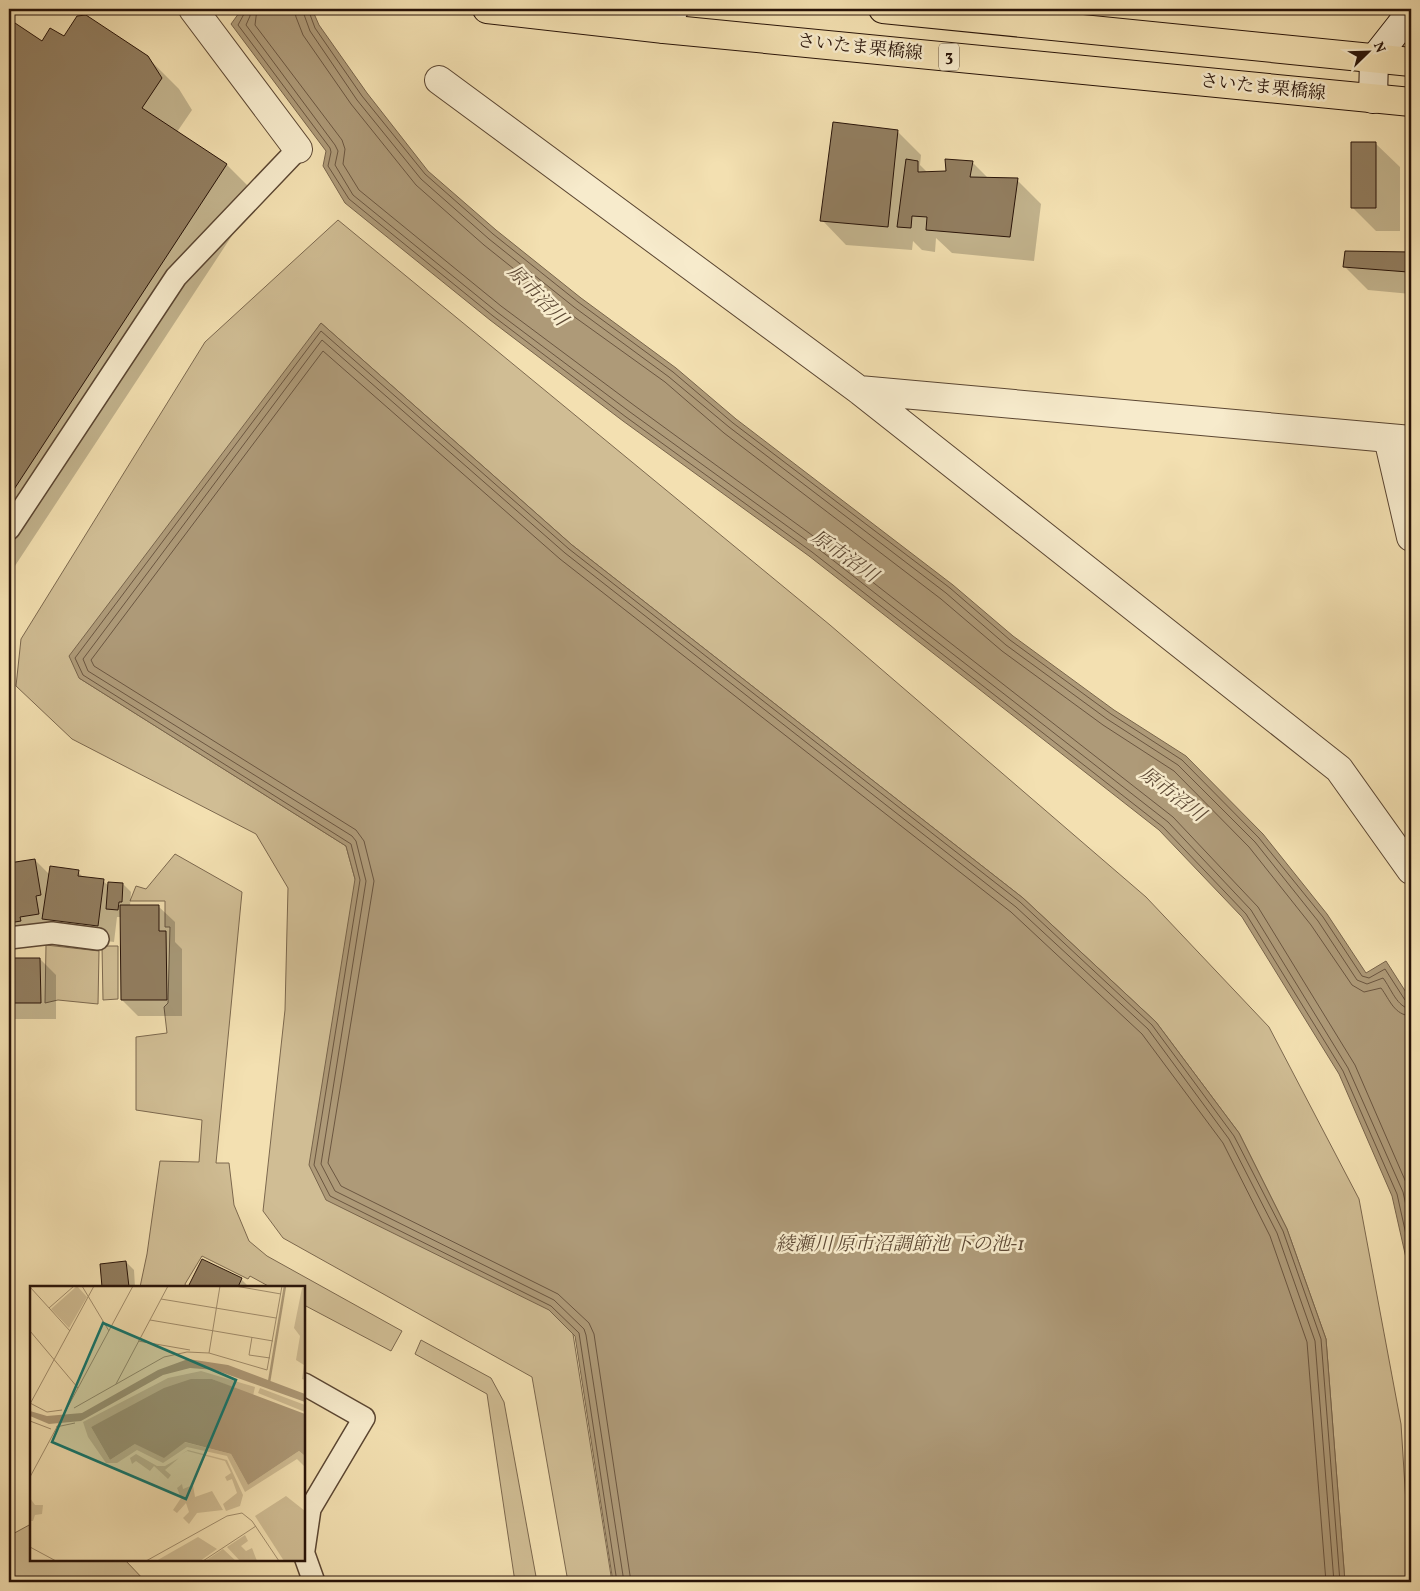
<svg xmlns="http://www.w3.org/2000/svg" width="1420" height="1591" font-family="Vollkorn,'Noto Serif JP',serif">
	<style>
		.green { fill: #d0bd94; stroke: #7c684e }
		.water { fill: #ae9a78; stroke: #78644b }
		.shadow { fill: #0003 }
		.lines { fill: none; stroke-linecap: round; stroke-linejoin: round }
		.shore { stroke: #6b5640; stroke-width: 1 }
		.building { fill: #927e60; stroke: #281308 }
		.lane-casing { stroke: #5b4632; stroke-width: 24 }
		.street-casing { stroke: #5b4632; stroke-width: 30 }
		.secondary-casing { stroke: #281308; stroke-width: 30 }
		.primary-casing { stroke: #281308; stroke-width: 30 }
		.lane { stroke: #f7ebcc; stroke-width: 21 }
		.street { stroke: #f7ebcc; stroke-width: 28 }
		.secondary { stroke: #f7ebcc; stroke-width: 28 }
		.primary { stroke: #f3e0b1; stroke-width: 28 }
		.labels { text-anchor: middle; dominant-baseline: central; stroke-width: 5; stroke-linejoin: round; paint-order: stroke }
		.shield { fill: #f7ebcc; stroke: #665443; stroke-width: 1 }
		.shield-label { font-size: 16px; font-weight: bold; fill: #281308 }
		.street-label { font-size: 18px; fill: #281308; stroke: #f7ebcc }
		.water-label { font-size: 19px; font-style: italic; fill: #5e4935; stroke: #f7ebcc }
		.inset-river { fill: none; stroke: #ae9a78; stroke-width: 2.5 }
		.inset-road { fill: none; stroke: #a28e6d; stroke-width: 1 }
		.view { fill: #0f766e; fill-opacity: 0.15; stroke: #0f766e; stroke-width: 2.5 }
		.inset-edge { fill: none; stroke: #281308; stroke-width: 2.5 }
	</style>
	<rect width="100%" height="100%" fill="#f3e0b1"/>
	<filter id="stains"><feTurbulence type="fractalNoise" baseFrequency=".004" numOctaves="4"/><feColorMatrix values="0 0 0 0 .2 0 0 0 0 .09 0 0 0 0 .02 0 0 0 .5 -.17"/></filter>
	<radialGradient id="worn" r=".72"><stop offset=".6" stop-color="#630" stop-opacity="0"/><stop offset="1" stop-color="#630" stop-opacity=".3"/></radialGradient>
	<!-- green -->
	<path class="green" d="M 338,220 L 830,625 L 1146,897 L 1269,1027 L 1359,1199 L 1401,1424 L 1411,1582 L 1345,1582 L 1326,1339 L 1287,1229 L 1239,1133 L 1156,1022 L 1023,898 L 572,545 L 321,323 L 79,678 L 346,846 L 355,879 L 549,1310 L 573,1334 L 612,1582 L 568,1582 L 532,1377 L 283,1238 L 263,1211 L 285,1010 L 288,888 L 256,834 L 72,739 L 16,686 L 21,639 L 205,342 Z
		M 175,854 L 242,892 L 216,1163 L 229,1163 L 234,1205 L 249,1241 L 267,1256 L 402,1331 L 391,1351 L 304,1305 L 304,1287 L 270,1287 L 250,1276 L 248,1279 L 202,1256 L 185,1284 L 186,1287 L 140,1287 L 147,1254 L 160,1161 L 199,1162 L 202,1120 L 136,1110 L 136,1037 L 167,1033 L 164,1007 L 168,1003 L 170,927 L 165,927 L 165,901 L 130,901 L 136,886 L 146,889 Z
		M 46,945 L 99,951 L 98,1004 L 58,1000 L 45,1003 Z
		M 102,946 L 118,946 L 118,999 L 103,1000 Z
		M 421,1340 L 491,1378 L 504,1402 L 537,1582 L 515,1582 L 487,1394 L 415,1354 Z
		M 31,1524 L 31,1560 L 125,1560 L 146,1582 L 9,1582 L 9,1536 Z"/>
	<!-- water -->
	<path class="water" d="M 237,9 L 312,9 L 319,25 L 367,93 L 428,171 L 496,230 L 581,298 L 676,368 L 736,419 L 953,585 L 1013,636 L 1114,710 L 1186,756 L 1263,834 L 1327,914 L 1366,973 L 1386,961 L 1411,1000 L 1411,1280 L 1392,1196 L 1339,1074 L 1242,917 L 1159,830 L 809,556 L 623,421 L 490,320 L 345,203 L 323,166 L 326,151 L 231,24 L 239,13 Z
		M 321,323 L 572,545 L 1023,898 L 1156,1022 L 1239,1133 L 1287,1229 L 1326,1339 L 1345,1582 L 613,1582 L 575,1336 L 549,1310 L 326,1200 L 309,1165 L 355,879 L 346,846 L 79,678 L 69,656 Z"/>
	<!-- shadow -->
	<path class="shadow" d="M 9,21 L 42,43 L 65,38 L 147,57 L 179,89 L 192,110 L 177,132 L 227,165 L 258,196 L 9,575 Z
		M 897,131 L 921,155 L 920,165 L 928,173 L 947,172 L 972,162 L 989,179 L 1017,180 L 1041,204 L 1034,261 L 952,253 L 936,238 L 935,252 L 922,250 L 913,241 L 912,250 L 846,245 L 822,220 Z
		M 1375,143 L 1400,167 L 1400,231 L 1376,231 L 1352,207 Z
		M 1346,252 L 1411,253 L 1411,294 L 1368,290 L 1344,266 Z
		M 35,860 L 50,875 L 78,872 L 84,878 L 103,881 L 109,886 L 123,884 L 131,892 L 130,906 L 158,906 L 175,922 L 175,942 L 182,949 L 182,1016 L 138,1016 L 122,1000 L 122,917 L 117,917 L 114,942 L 60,935 L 9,941 L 9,864 Z
		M 9,959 L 40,959 L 56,975 L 56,1019 L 9,1019 Z
		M 203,1260 L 241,1279 L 249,1287 L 190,1287 Z
		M 126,1262 L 134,1270 L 135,1287 L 103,1287 L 101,1265 Z"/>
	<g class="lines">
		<!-- shore -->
		<path class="shore" d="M 243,9 L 244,14 L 238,25 L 330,148 L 331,152 L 328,166 L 349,199 L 493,316 L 626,417 L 812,552 L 1163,827 L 1246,914 L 1343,1071 L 1397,1194 L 1411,1257
			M 250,9 L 250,16 L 246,25 L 335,145 L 338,151 L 335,165 L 353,195 L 497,312 L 630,412 L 816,547 L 1168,822 L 1251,910 L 1348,1068 L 1403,1192 L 1411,1228
			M 257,9 L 255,25 L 342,140 L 345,149 L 343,164 L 359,190 L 501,306 L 635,406 L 820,541 L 1173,817 L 1258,907 L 1355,1065 L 1411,1194
			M 294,9 L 296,17 L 303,35 L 351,104 L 416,185 L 484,245 L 569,313 L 665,382 L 724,433 L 941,599 L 1002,651 L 1103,725 L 1174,771 L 1249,847 L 1311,925 L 1352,985 L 1364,992 L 1381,988 C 1390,1000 1394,1015 1411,1016
			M 302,9 L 310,31 L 357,100 L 421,179 L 489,239 L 574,307 L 669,377 L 729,427 L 946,593 L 1006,645 L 1107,719 L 1178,765 L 1255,842 L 1318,921 L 1357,980 L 1367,984 L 1383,978 C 1391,988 1397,1008 1411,1009
			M 308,9 L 315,28 L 362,96 L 425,174 L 493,234 L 578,302 L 673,372 L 733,423 L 950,588 L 1010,640 L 1111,714 L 1182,760 L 1259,838 L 1323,917 L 1362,976 L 1369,978 L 1385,969 L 1405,1000 L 1411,1002
			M 617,1582 L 579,1333 L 551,1306 L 330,1196 L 314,1165 L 360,880 L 351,844 L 83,675 L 75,658 L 321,331 L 569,549 L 1020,902 L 1152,1025 L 1234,1136 L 1283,1231 L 1321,1339 L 1340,1582
			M 624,1582 L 586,1335 L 584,1329 L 554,1300 L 335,1191 L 321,1164 L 366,881 L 356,841 L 352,836 L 88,671 L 83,659 L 322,340 L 565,553 L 1016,907 L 1148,1029 L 1229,1139 L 1277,1233 L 1315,1341 L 1334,1582
			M 631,1582 L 594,1334 L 589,1323 L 558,1294 L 341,1186 L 328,1163 L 374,881 L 364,841 L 356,830 L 94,666 L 91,660 L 323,351 L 560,559 L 1011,912 L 1142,1034 L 1223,1143 L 1270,1236 L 1307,1342 L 1326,1582"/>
	</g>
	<!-- building -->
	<path class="building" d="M 86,15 L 148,56 L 162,78 L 142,108 L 227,164 L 9,497 L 9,19 L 42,41 L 50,28 L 64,36 L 77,16 Z
		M 833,122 L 898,130 L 888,227 L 820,221 Z
		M 1351,142 L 1376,142 L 1376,208 L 1351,208 Z
		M 906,159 L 918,161 L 918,172 L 946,171 L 945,159 L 973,161 L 970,177 L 1018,178 L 1010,237 L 926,230 L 927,217 L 912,216 L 911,228 L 897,227 Z
		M 1345,251 L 1411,252 L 1411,253 L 1408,272 L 1343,267 Z
		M 35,859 L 41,895 L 36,896 L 39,914 L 20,917 L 21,921 L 9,923 L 9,863 Z
		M 50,866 L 79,870 L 78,876 L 104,879 L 98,926 L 42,919 Z
		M 108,882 L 123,883 L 122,902 L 119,902 L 118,910 L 106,909 Z
		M 120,905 L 159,905 L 159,931 L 166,931 L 167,1000 L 121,1000 Z
		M 9,958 L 40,958 L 41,1003 L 9,1003 Z
		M 202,1259 L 242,1278 L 238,1287 L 188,1287 Z
		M 126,1261 L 129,1287 L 102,1287 L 100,1264 Z"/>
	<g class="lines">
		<!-- lane casing -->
		<g class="lane-casing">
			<path id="lane" d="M 9,529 L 176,277 L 298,149
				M 9,938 L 52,933 L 98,939
				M 304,1384 L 364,1418 L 310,1509 L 304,1550
				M 304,1554 L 314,1582"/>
		</g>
		<!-- street casing -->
		<g class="street-casing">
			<path id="street" d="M 193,9 L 298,149
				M 664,29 L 674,9
				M 439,80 L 859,390 L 1339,769 L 1411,870
				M 859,390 L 1411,440
				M 1388,438 L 1411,537"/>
		</g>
		<!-- secondary casing -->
		<g class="secondary-casing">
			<path id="secondary" d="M 1373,99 L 1374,59 L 1411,12"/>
		</g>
		<!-- primary casing -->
		<g class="primary-casing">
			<path id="primary" d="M 487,9 L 664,29 L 1411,102
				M 883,9 L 1411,62"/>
		</g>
		<!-- lane -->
		<use href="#lane" class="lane"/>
		<!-- street -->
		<use href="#street" class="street"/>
		<!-- secondary -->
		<use href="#secondary" class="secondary"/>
		<!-- primary -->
		<use href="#primary" class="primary"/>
	</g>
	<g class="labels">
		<!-- shield labels -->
		<rect class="shield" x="939" y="43.5" width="20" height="27" rx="4"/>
		<g class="shield-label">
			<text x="949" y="57">3</text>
		</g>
		<!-- street labels -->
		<g class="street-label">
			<text transform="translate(860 48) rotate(6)">さいたま栗橋線</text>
			<text transform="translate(1263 88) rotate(6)">さいたま栗橋線</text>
		</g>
		<!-- water labels -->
		<g class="water-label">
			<text transform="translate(537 296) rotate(46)">原市沼川</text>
			<text transform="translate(844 557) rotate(35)">原市沼川</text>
			<text transform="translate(1172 795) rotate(37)">原市沼川</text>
			<text x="900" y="1245">綾瀬川 原市沼調節池 下の池-1</text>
		</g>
	</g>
	<!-- overview -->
	<g transform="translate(30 1286)">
		<rect width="275" height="275" fill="#f3e0b1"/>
		<path d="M 47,0 L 57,11 L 39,42 L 21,23 ZM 272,2 L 275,2 L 275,94 L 272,93 L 274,79 L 266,74 L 270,50 L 264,42 ZM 171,85 L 225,101 L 223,110 L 182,93 L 88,128 L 61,141 L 80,174 L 105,158 L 154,156 L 201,168 L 218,199 L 269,165 L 275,170 L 275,181 L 267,173 L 215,206 L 197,170 L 157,161 L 133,177 L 107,164 L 87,177 L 76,177 L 58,151 L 53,136 L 138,92 ZM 230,102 L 275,119 L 275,126 L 228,107 ZM 158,164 L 197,174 L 213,209 L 210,220 L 196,225 L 193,218 L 207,207 L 202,193 L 197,195 L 195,191 L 201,187 L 195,175 L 157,165 L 150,169 ZM 106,168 L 127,180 L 135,180 L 149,172 L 135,184 L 141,189 L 138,193 L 124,180 L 120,185 L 106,175 L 102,178 L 100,172 ZM 152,198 L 153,203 L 163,199 L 165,211 L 182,205 L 193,224 L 167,227 L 159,238 L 153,232 L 159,226 L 156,217 L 147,227 L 143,224 L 151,212 L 147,202 ZM 256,210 L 275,225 L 275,275 L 254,275 L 225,230 ZM 0,212 L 5,219 L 13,219 L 12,228 L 5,229 L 3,235 L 0,235 ZM 215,249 L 218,255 L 211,260 L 216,265 L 222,262 L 227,275 L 210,275 L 197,261 ZM 168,251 L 187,263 L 170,275 L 126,275 ZM 193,263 L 206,275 L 175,275 Z" fill="#d0bd94"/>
		<path d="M 158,73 L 198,79 L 275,108 L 275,116 L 185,84 L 160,82 L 133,89 L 51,135 L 19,138 L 0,130 L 0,125 L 17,130 L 52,127 L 128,84 ZM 161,93 L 182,93 L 275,128 L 275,170 L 269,165 L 218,199 L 201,168 L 155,156 L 134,172 L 105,158 L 80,174 L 61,141 L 134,102 Z" fill="#ae9a78"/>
		<path class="inset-river" d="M 239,96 L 255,0"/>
		<path class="inset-road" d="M 52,0 L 79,45M 205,0 L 251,8M 0,1 L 40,45M 131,13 L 246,32M 19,22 L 44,0M 120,34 L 243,55M 0,45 L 48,102M 222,51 L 219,69 L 240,72M 108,55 L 160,64M 179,67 L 190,0M 86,98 L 138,0M 0,117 L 17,126 L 32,124M 0,118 L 64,0M 44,122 L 134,71 L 157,66 L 179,67 L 237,84 L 252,0M 0,135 L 21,143M 26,141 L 45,137M 0,191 L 103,0M 0,261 L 26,275M 116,275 L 197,230 L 212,227 L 222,235 L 249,275M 173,275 L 226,240"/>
		<path class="view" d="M 73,37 L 206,94 L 156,213 L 22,156 Z"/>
		<rect width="275" height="275" class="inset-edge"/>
	</g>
	<!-- margin -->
	<rect width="1420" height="1591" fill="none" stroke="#f3e0b1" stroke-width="30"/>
	<rect x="10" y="10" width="1400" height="1571" fill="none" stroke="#281308" stroke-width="2.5"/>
	<rect x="15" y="15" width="1390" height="1561" fill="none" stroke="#281308"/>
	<!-- north arrow -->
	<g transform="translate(1368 52) rotate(67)" stroke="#f7ebcc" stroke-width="4" paint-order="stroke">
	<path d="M0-4L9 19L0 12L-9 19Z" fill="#281308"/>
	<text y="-8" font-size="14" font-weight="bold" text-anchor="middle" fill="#281308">N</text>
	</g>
	<rect width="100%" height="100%" filter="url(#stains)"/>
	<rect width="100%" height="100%" fill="url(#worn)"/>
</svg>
